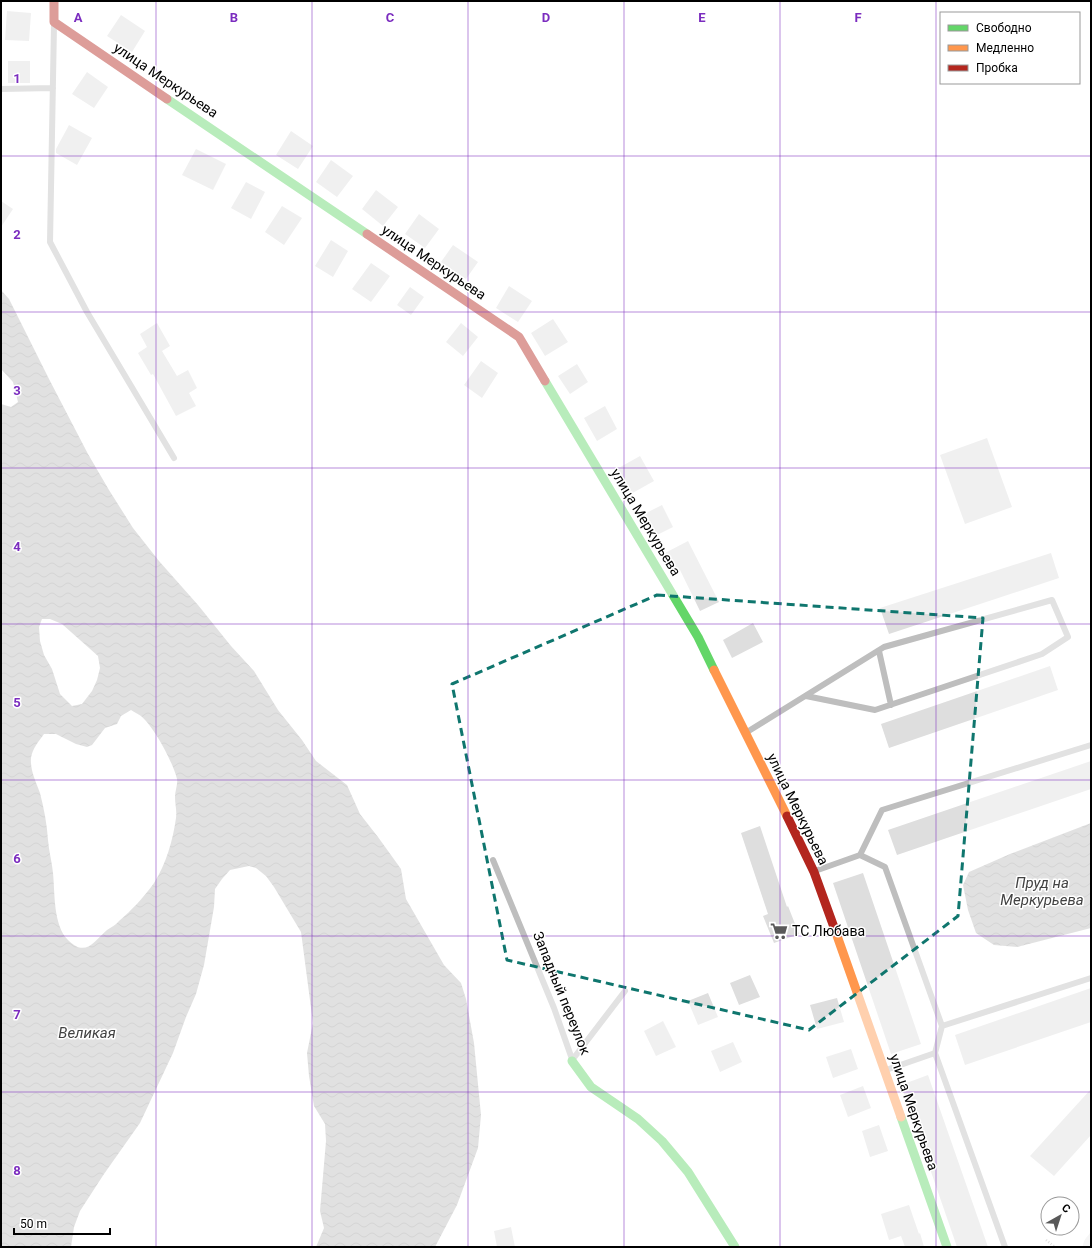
<svg xmlns="http://www.w3.org/2000/svg" width="1092" height="1248" font-family="Roboto,sans-serif">
	<style>
		.pitch { fill: #ebebeb }
		.water { fill: url(#water-waves); fill-rule: evenodd }
		.building { fill: #dedede }
		.lines { fill: none; stroke-linecap: round; stroke-linejoin: round }
		.path { stroke: #b9b9b9; stroke-width: 2.5; stroke-dasharray: 1 2; stroke-linecap: butt }
		.lane { stroke: #bebebe; stroke-width: 6 }
		.fast { stroke: #63d668; stroke-width: 9 }
		.slow { stroke: #ff974d; stroke-width: 9 }
		.jam { stroke: #b3261e; stroke-width: 9 }
		.marked { fill: none; stroke: #0f766e; stroke-width: 3; stroke-dasharray: 8 5; stroke-linejoin: round }
		.grid { fill: none; stroke: #7b2cbf; stroke-width: 1; stroke-opacity: 0.55 }
		.labels { text-anchor: middle; dominant-baseline: central; stroke-width: 3; stroke-linejoin: round; paint-order: stroke }
		.street-label { font-size: 14px; fill: #000; stroke: #fff }
		.poi-label { font-size: 14px; fill: #000; stroke: #fff; text-anchor: start }
		.water-label { font-size: 15px; font-style: italic; fill: #424242; stroke: #fff }
		.grid-label { font-size: 13px; text-anchor: middle; font-weight: bold; fill: #7b2cbf; stroke: #fff; stroke-width: 3; stroke-linejoin: round; paint-order: stroke }
	</style>
	<defs>
		<pattern id="water-waves" width="16" height="10" patternUnits="userSpaceOnUse"><rect width="16" height="10" fill="#bdbdbd"/><path d="M0 5q4-4 8 0t8 0" fill="none" stroke="#a1a1a1"/></pattern>
	</defs>
	<rect width="100%" height="100%" fill="#fff"/>
	<!-- pitch -->
	<path class="pitch" d="M 1091,1232 L 1091,1247 L 1083,1247 C 1083,1240 1087,1237 1091,1232 Z"/>
	<!-- water -->
	<path class="water" d="M 1,290 L 9,299 L 49,379 L 88,454 L 109,490 L 133,528 L 159,561 L 198,605 L 231,646 L 254,671 L 278,710 L 302,740 L 316,761 L 347,785 L 360,814 L 378,837 L 401,869 L 406,899 L 444,965 L 461,983 L 466,999 L 474,1043 L 481,1115 L 478,1148 L 457,1205 L 435,1247 L 316,1247 L 324,1228 L 320,1211 L 326,1141 L 325,1124 L 314,1106 L 309,1076 L 307,1053 L 313,1023 L 301,932 L 274,887 L 266,876 L 256,868 L 249,866 L 230,870 L 222,879 L 215,889 L 214,907 L 204,965 L 196,994 L 186,1017 L 173,1053 L 140,1123 L 104,1174 L 80,1211 L 74,1227 L 71,1247 L 1,1247 L 1,404 L 11,407 L 18,402 L 13,382 L 1,369 ZM 42,619 L 50,619 L 62,624 L 98,656 L 100,668 L 97,680 L 92,691 L 82,704 L 72,706 L 60,694 L 52,669 L 44,655 L 40,641 L 39,627 ZM 131,710 C 134,712 138,714 141,716 C 154,727 173,762 177,779 C 178,784 175,791 175,797 C 175,804 177,811 176,818 C 173,840 166,864 154,883 C 144,897 132,910 119,921 C 116,925 111,927 107,930 C 94,941 86,958 68,940 C 53,925 55,893 53,873 C 52,862 49,852 48,840 C 47,824 44,809 40,793 C 36,782 30,770 31,758 C 32,749 39,741 44,734 L 56,734 L 76,744 L 87,747 L 92,745 L 105,728 L 117,724 L 121,716 Z
		M 1091,823 L 1091,928 L 1017,947 L 994,945 L 976,933 L 968,910 L 963,885 L 969,872 L 1010,854 Z"/>
	<!-- building -->
	<path class="building" d="M 7,11 L 31,13 L 29,41 L 5,40 Z
		M 121,15 L 145,31 L 132,52 L 107,36 Z
		M 8,61 L 30,61 L 30,83 L 8,83 Z
		M 87,72 L 108,87 L 94,108 L 72,94 Z
		M 69,125 L 92,138 L 77,165 L 56,153 L 56,149 Z
		M 291,131 L 313,146 L 298,169 L 276,155 Z
		M 196,149 L 226,164 L 213,190 L 182,175 Z
		M 331,160 L 353,176 L 337,197 L 316,182 Z
		M 246,182 L 265,192 L 251,219 L 231,208 Z
		M 376,190 L 398,207 L 383,226 L 362,209 Z
		M 1,201 L 13,209 L 1,227 Z
		M 282,206 L 302,218 L 284,245 L 265,232 Z
		M 419,214 L 439,229 L 425,248 L 405,234 Z
		M 331,240 L 348,251 L 333,277 L 315,266 Z
		M 453,245 L 478,262 L 466,279 L 441,262 Z
		M 371,263 L 390,276 L 371,302 L 352,289 Z
		M 509,286 L 532,301 L 518,322 L 496,308 Z
		M 410,287 L 424,297 L 411,315 L 397,305 Z
		M 553,319 L 568,342 L 545,356 L 531,333 Z
		M 157,323 L 170,346 L 162,351 L 177,376 L 188,370 L 197,388 L 189,393 L 196,406 L 176,416 L 153,374 L 151,375 L 138,353 L 147,347 L 140,334 Z
		M 461,323 L 478,337 L 463,356 L 446,342 Z
		M 481,361 L 498,373 L 482,398 L 464,385 Z
		M 577,364 L 588,382 L 570,394 L 558,376 Z
		M 605,406 L 617,429 L 597,441 L 584,418 Z
		M 987,438 L 1012,507 L 965,524 L 940,455 Z
		M 640,456 L 654,481 L 629,495 L 615,470 Z
		M 662,505 L 673,527 L 655,536 L 644,514 Z
		M 688,541 L 719,602 L 700,611 L 680,570 L 675,573 L 665,553 Z
		M 1051,553 L 1059,578 L 889,634 L 880,608 Z
		M 753,623 L 763,642 L 732,658 L 723,640 Z
		M 1050,666 L 1058,690 L 889,748 L 881,724 Z
		M 1091,761 L 1091,789 L 897,855 L 888,830 Z
		M 760,826 L 787,907 L 788,906 L 799,934 L 774,943 L 763,916 L 768,914 L 741,833 Z
		M 863,873 L 921,1044 L 891,1054 L 833,883 Z
		M 750,975 L 760,997 L 739,1005 L 730,983 Z
		M 1091,988 L 1091,1022 L 965,1065 L 955,1035 Z
		M 708,993 L 718,1017 L 698,1025 L 688,1001 Z
		M 837,998 L 844,1022 L 817,1029 L 810,1005 Z
		M 663,1021 L 676,1047 L 656,1056 L 644,1031 Z
		M 733,1042 L 742,1062 L 720,1072 L 711,1051 Z
		M 851,1049 L 858,1069 L 833,1078 L 826,1057 Z
		M 928,1075 L 988,1247 L 957,1247 L 901,1085 Z
		M 863,1086 L 871,1108 L 848,1117 L 840,1095 Z
		M 1091,1089 L 1091,1135 L 1054,1176 L 1030,1156 Z
		M 879,1125 L 888,1151 L 870,1157 L 862,1131 Z
		M 909,1205 L 919,1234 L 920,1233 L 924,1247 L 905,1247 L 901,1236 L 889,1240 L 881,1214 Z
		M 511,1227 L 515,1247 L 497,1247 L 494,1231 Z"/>
	<g class="lines">
		<!-- path -->
		<path class="path" d="M 1046,1240 L 1055,1247"/>
		<!-- lane -->
		<path class="lane" d="M 54,25 L 50,242 L 87,312 L 174,458
			M 1,89 L 53,88
			M 879,651 L 891,705
			M 747,732 L 884,647 L 1052,600 L 1068,637 L 1042,654 L 875,710 L 806,696
			M 860,855 L 885,867 L 942,1026
			M 493,860 L 554,1008 L 572,1059
			M 815,871 L 860,855 L 882,810 L 1091,745
			M 935,1053 L 1005,1247
			M 573,1059 L 625,991
			M 886,1070 L 935,1053 L 942,1026 L 1091,978"/>
		<!-- fast -->
		<path class="fast" d="M 167,99 L 367,234
			M 545,381 L 698,637 L 714,670
			M 572,1061 L 591,1087 L 638,1119 L 662,1141 L 688,1172 L 735,1247
			M 901,1117 L 947,1247"/>
		<!-- slow -->
		<path class="slow" d="M 714,670 L 787,816
			M 835,930 L 901,1117"/>
		<!-- jam -->
		<path class="jam" d="M 54,1 L 54,22 L 167,99
			M 367,234 L 519,337 L 545,381
			M 787,816 L 814,872 L 835,930"/>
	</g>
	<!-- marked area -->
	<path d="M0 0H1092V1248H0ZM 657,595 L 983,618 L 958,916 L 809,1030 L 507,960 L 452,684 Z" fill="#fff" fill-opacity=".55" fill-rule="evenodd"/>
	<path class="marked" d="M 657,595 L 983,618 L 958,916 L 809,1030 L 507,960 L 452,684 Z"/>
	<!-- grid -->
	<path class="grid" d="M 156,1 L 156,1247M 312,1 L 312,1247M 468,1 L 468,1247M 624,1 L 624,1247M 780,1 L 780,1247M 936,1 L 936,1247M 1,156 L 1091,156M 1,312 L 1091,312M 1,468 L 1091,468M 1,624 L 1091,624M 1,780 L 1091,780M 1,936 L 1091,936M 1,1092 L 1091,1092"/>
	<!-- icons -->
	<defs>
		<g id="supermarket-bare" transform="scale(1.38)"><path d="M-6-5.5h2.5l.6 2H6L4.5 2H-2.5L-4.4-4H-6ZM-1.5 3.2a1.3 1.3 0 1 0 .1 0ZM3 3.2a1.3 1.3 0 1 0 .1 0Z" fill="#595959" stroke="#fff" stroke-width="2.5" paint-order="stroke"/></g>
	</defs>
	<g fill-rule="evenodd">
		<use href="#supermarket-bare" x="779" y="931"/>
	</g>
	<g class="labels">
		<!-- street labels -->
		<g class="street-label">
			<text transform="translate(166 80) rotate(34)">улица Меркурьева</text>
			<text transform="translate(434 262) rotate(34)">улица Меркурьева</text>
			<text transform="translate(646 522) rotate(59)">улица Меркурьева</text>
			<text transform="translate(798 809) rotate(64)">улица Меркурьева</text>
			<text transform="translate(562 993) rotate(68)">Западный переулок</text>
			<text transform="translate(914 1112) rotate(71)">улица Меркурьева</text>
		</g>
		<!-- poi labels -->
		<g class="poi-label">
			<text x="792" y="931">ТС Любава</text>
		</g>
		<!-- water labels -->
		<g class="water-label">
			<text x="1042" y="883">Пруд на<tspan x="1042" dy="17">Меркурьева</tspan></text>
			<text x="87" y="1033">Великая</text>
		</g>
	</g>
	<g class="grid-label">
		<text x="78" y="22">A</text>
		<text x="234" y="22">B</text>
		<text x="390" y="22">C</text>
		<text x="546" y="22">D</text>
		<text x="702" y="22">E</text>
		<text x="858" y="22">F</text>
		<text x="17" y="83">1</text>
		<text x="17" y="239">2</text>
		<text x="17" y="395">3</text>
		<text x="17" y="551">4</text>
		<text x="17" y="707">5</text>
		<text x="17" y="863">6</text>
		<text x="17" y="1019">7</text>
		<text x="17" y="1175">8</text>
	</g>
	<!-- border -->
	<rect width="1092" height="1248" fill="none" stroke="#000000" stroke-width="4"/>
	<!-- legend -->
	<rect x="940" y="12" width="140" height="72" fill="#ffffff" stroke="#999999"/>
	<rect x="948" y="25" width="20" height="6" fill="#63d668" stroke="#999999"/>
	<text x="976" y="32" font-size="12" fill="#000000">Свободно</text>
	<rect x="948" y="45" width="20" height="6" fill="#ff974d" stroke="#999999"/>
	<text x="976" y="52" font-size="12" fill="#000000">Медленно</text>
	<rect x="948" y="65" width="20" height="6" fill="#b3261e" stroke="#999999"/>
	<text x="976" y="72" font-size="12" fill="#000000">Пробка</text>
	<!-- north arrow -->
	<g transform="translate(1060 1216) rotate(39)"><circle r="19" fill="#ffffff" stroke="#999999"/>
	<path d="M0-3L7 15L0 10L-7 15Z" fill="#595959"/>
	<text y="-6" font-size="11" font-weight="bold" text-anchor="middle" fill="#000000">С</text>
	</g>
	<!-- scale -->
	<path d="M14 1228v6h96v-6" fill="none" stroke="#000000" stroke-width="2"/>
	<text x="20" y="1228" font-size="12" fill="#000000" stroke="#ffffff" stroke-width="3" paint-order="stroke">50 m</text>
</svg>
